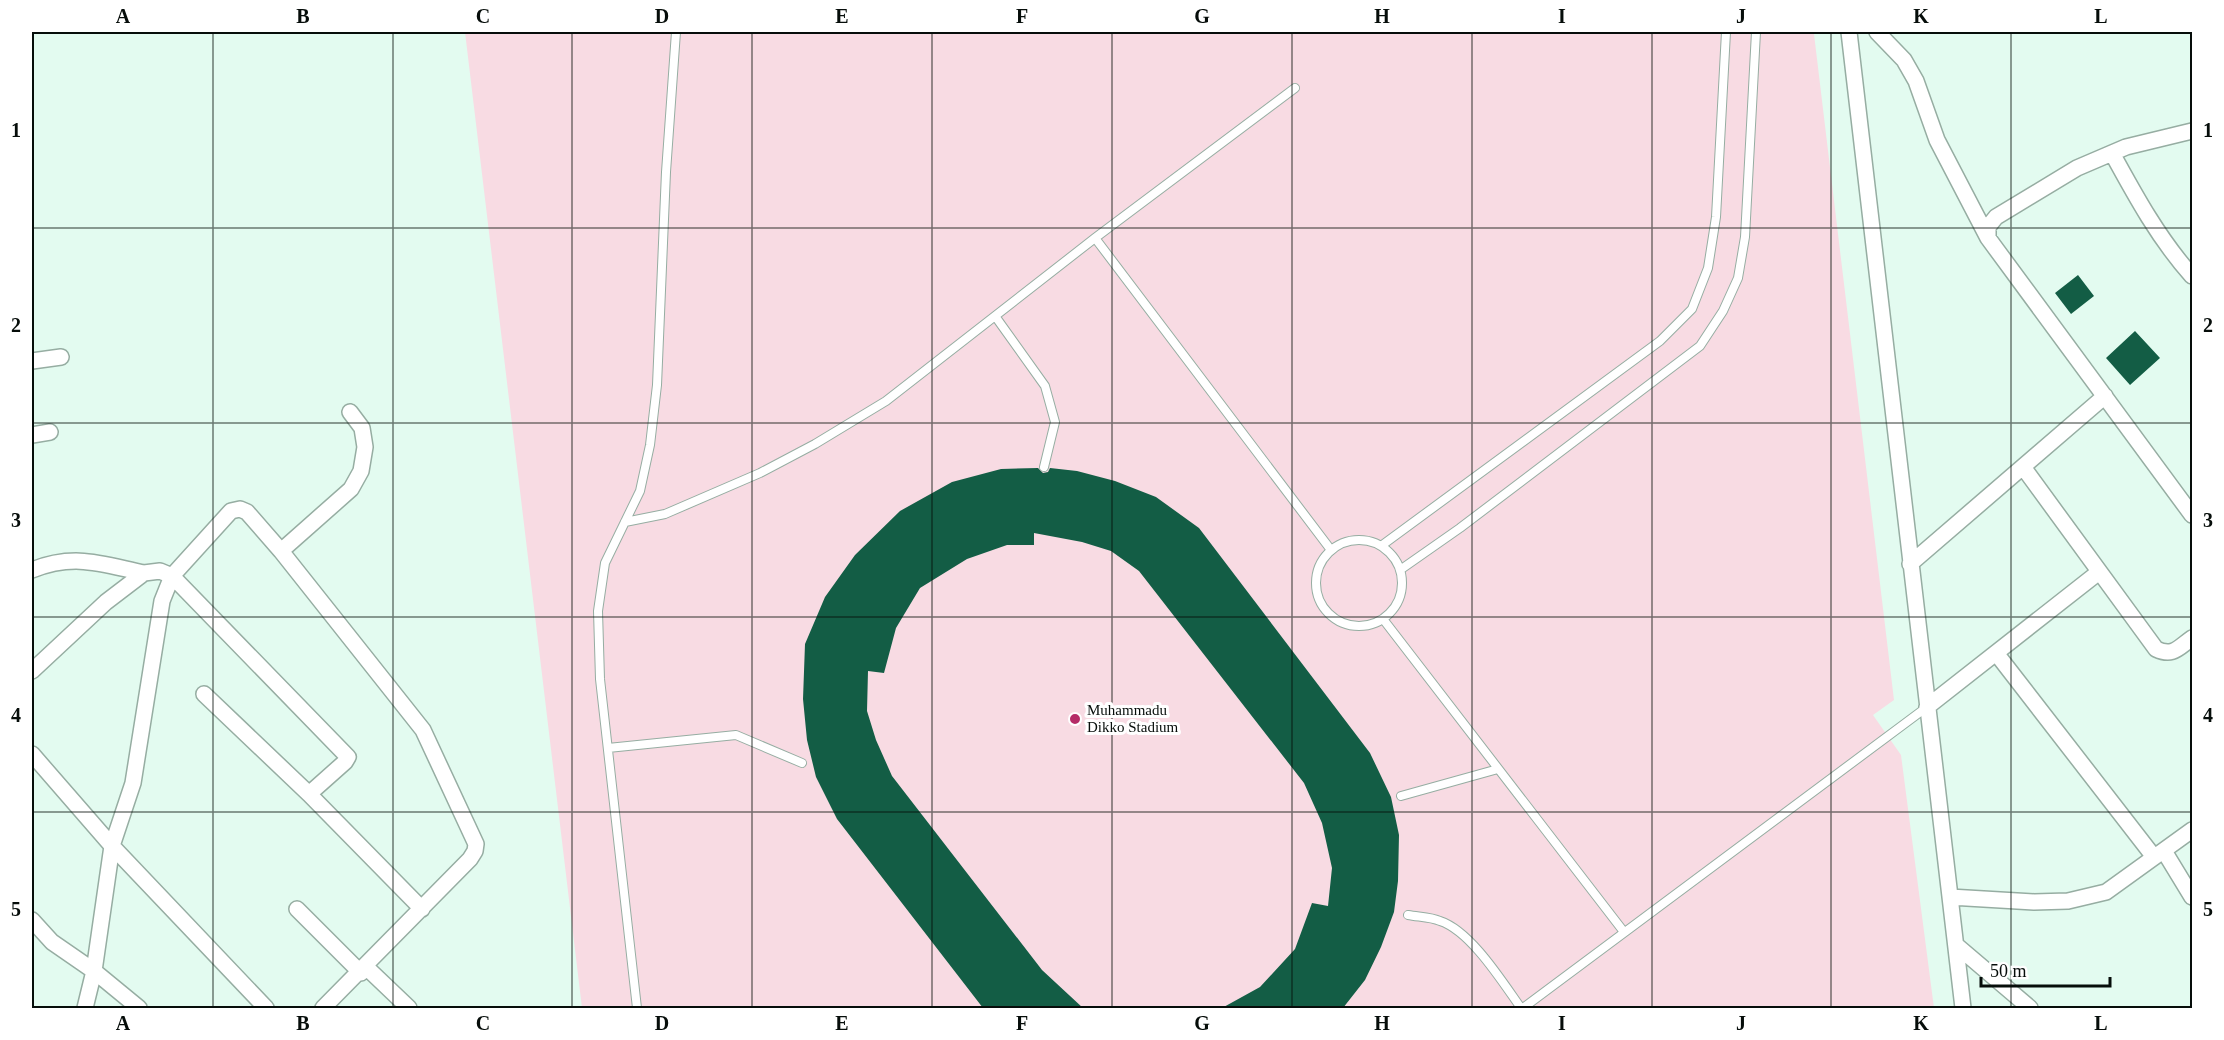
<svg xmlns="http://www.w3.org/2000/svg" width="2224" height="1040" font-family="Georgia,serif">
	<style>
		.green { fill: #f8dbe3 }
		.building { fill: #135d45 }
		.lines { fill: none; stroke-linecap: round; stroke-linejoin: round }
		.service-casing { stroke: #96ada2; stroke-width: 10 }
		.minor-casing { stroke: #96ada2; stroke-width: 18 }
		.service { stroke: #fff; stroke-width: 8 }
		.minor { stroke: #fff; stroke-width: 15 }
		.grid { fill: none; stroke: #060d0a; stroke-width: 1.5; stroke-opacity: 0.55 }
		.poi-dot { fill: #b52b67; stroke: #fff; stroke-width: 2 }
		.labels { text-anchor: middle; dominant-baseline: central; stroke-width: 6; stroke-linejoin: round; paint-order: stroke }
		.poi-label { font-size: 15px; fill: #060d0a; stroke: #fff; text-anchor: start }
		.neatline { fill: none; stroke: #060d0a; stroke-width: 2 }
		.grid-label { font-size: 20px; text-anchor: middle; font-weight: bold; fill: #060d0a }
	</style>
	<rect width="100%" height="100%" fill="#e3fbf0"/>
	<!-- green -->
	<path class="green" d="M 465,32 L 1740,32 L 1814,34 L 1894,700 L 1873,715 L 1901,755 L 1934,1008 L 582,1008 Z"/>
	<!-- building -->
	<path class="building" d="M 2078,275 L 2094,296 L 2071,314 L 2055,293 Z
		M 2135,331 L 2160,358 L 2130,385 L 2106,358 Z
		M 1038,468 L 1043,473 L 1048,472 L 1050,468 L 1077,471 L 1115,481 L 1156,497 L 1199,528 L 1370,753 L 1391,797 L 1399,835 L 1398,881 L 1394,912 L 1381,947 L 1365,980 L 1343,1008 L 1222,1008 L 1260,987 L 1295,949 L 1312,903 L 1328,906 L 1332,868 L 1322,823 L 1304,783 L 1139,571 L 1111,551 L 1082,542 L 1034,533 L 1034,545 L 1007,545 L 967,559 L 920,588 L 896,628 L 884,673 L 868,671 L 867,711 L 876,740 L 892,776 L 1042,970 L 1083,1008 L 983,1008 L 837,819 L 816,777 L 807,740 L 803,699 L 805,644 L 825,597 L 855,555 L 900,511 L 952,482 L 1001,469 Z"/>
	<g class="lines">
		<!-- service casing -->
		<g class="service-casing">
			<path id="service" d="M 1095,238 L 1331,550
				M 995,316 L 1045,386 L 1055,422 L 1044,467
				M 625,522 L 665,514 L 760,473 L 815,444 L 886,401 L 1095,238 L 1295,88
				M1316 583a43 43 0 1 1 86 0a43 43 0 1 1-86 0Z
				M 1381,546 L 1660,341 L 1692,309 L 1708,268 L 1716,217 L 1726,32
				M 1400,570 L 1460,528 L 1700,346 L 1723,311 L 1738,278 L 1745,237 L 1756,32
				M 1383,619 L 1624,932
				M 608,748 L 736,735 L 802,763
				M 1401,796 L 1498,769
				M 1408,915 C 1419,917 1431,917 1440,921 C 1471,931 1503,983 1521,1008
				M 637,1008 L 600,679 L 598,611 L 605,563 L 640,491 L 650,445 L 657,385 L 666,172 L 676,32
				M 1523,1008 L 1927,707"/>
		</g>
		<!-- minor casing -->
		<g class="minor-casing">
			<path id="minor" d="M 1849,32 L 1963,1008
				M 1877,32 L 1904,60 L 1916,81 L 1937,140 L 1988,238 L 2192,515
				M 2112,153 C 2136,197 2159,239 2192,276
				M 1988,238 L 1988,227 L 1996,217 L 2077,168 L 2126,147 L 2192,131
				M 32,361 L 61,357
				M 32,435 L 50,432
				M 2023,467 L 2156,649 C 2173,657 2178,648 2192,638
				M 281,551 L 351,489 L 361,471 L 365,447 L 362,428 L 350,412
				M 1910,564 L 2105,396
				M 32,570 C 75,553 101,564 144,573
				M 1996,653 L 2154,857
				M 32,671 L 106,602 L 144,573 L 160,571 L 172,576 L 231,511 L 240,509 L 247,512 L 281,551 L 423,730 L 476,844 L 475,851 L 470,859 L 323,1008
				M 204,694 L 309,794 L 422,909
				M 1927,707 L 2099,572
				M 32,754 L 112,846 L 266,1008
				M 2164,851 L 2192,897
				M 1950,897 L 2034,902 L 2068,901 L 2106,892 L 2192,830
				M 297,909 L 361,973
				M 32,920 L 52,942 L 94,971 L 139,1008
				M 1956,945 L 2030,1008
				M 366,967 L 409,1008
				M 85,1008 L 94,971 L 112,846 L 133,783 L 162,601 L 172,576 L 348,757 L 345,762 L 309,794"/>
		</g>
		<!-- service -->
		<use href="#service" class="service"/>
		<!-- minor -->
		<use href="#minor" class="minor"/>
	</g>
	<!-- grid -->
	<path class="grid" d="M 213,32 L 213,1008M 393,32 L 393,1008M 572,32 L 572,1008M 752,32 L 752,1008M 932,32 L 932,1008M 1112,32 L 1112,1008M 1292,32 L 1292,1008M 1472,32 L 1472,1008M 1652,32 L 1652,1008M 1831,32 L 1831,1008M 2011,32 L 2011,1008M 32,228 L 2192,228M 32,423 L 2192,423M 32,617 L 2192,617M 32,812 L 2192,812"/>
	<!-- markers -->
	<circle class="poi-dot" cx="1075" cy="719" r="6"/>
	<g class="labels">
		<!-- poi labels -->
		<g class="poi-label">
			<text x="1087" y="710">Muhammadu<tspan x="1087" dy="17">Dikko Stadium</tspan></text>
		</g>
	</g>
	<!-- border -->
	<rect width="2224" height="1040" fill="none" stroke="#ffffff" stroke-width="66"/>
	<!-- scale -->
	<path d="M1981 977v9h129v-9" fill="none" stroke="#060d0a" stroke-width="3"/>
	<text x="1990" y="977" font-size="18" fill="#060d0a" stroke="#ffffff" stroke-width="4.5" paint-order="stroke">50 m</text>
	<rect x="33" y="33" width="2158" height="974" class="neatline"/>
	<g class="grid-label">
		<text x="123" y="23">A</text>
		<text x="303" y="23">B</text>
		<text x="483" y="23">C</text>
		<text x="662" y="23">D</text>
		<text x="842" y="23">E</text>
		<text x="1022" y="23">F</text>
		<text x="1202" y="23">G</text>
		<text x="1382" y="23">H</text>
		<text x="1562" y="23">I</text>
		<text x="1741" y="23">J</text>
		<text x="1921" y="23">K</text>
		<text x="2101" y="23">L</text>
		<text x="16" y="137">1</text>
		<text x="2208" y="137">1</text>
		<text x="16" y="332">2</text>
		<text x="2208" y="332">2</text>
		<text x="16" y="527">3</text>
		<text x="2208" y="527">3</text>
		<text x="16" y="722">4</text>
		<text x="2208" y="722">4</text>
		<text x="16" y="916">5</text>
		<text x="2208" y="916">5</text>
		<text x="123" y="1030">A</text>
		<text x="303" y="1030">B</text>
		<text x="483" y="1030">C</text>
		<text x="662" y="1030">D</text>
		<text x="842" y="1030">E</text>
		<text x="1022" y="1030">F</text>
		<text x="1202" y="1030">G</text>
		<text x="1382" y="1030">H</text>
		<text x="1562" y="1030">I</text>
		<text x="1741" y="1030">J</text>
		<text x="1921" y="1030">K</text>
		<text x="2101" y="1030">L</text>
	</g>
</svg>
